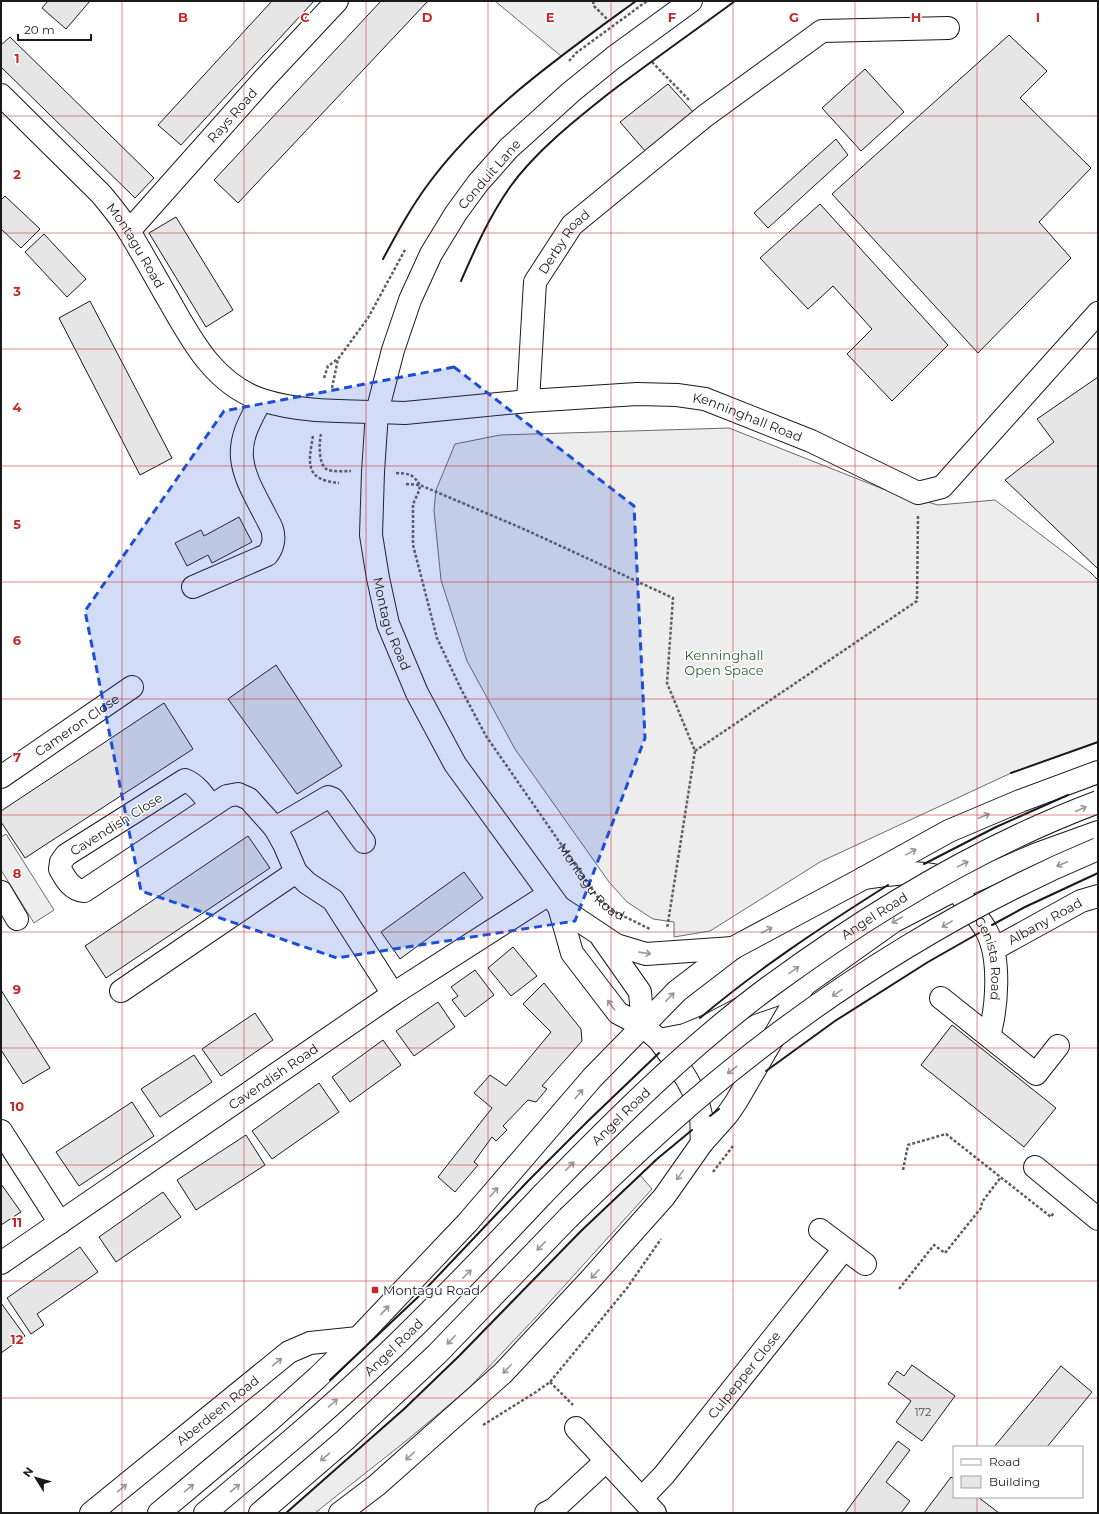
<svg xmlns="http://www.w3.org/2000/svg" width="1099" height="1514" font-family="Montserrat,sans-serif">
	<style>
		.built { fill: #ededed; stroke: #6a6a6a }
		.building { fill: #e6e6e6; stroke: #1a1a1a }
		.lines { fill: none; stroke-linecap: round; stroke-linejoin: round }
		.minor-casing { stroke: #1a1a1a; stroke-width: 24 }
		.major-casing { stroke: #1a1a1a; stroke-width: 24 }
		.highway-casing { stroke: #1a1a1a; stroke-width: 24 }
		.path { stroke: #5f5f5f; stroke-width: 2.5; stroke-dasharray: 3 2; stroke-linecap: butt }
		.minor { stroke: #fff; stroke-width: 22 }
		.major { stroke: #fff; stroke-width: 22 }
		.highway { stroke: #fff; stroke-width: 22 }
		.highway-bridge-casing { stroke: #1a1a1a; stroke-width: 24; stroke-linecap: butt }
		.highway-bridge { stroke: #fff; stroke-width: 22 }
		.fence { stroke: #1a1a1a; stroke-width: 1; stroke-dasharray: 5 2; stroke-linecap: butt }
		.wall { stroke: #1a1a1a; stroke-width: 2 }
		.oneway { stroke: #989898 }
		.marked { fill: #1d4ed8; fill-opacity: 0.2; stroke: #1d4ed8; stroke-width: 3; stroke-dasharray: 8 5; stroke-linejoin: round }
		.grid { fill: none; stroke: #c62828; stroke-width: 1; stroke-opacity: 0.55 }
		.poi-dot { fill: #c62828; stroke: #fff; stroke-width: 1.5 }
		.labels { text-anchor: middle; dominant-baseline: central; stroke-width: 3; stroke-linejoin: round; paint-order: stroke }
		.number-label { font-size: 11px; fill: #4d4d4d }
		.street-label { font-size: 13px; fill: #1a1a1a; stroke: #fff }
		.park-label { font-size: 13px; fill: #2b5a34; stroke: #fff }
		.poi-label { font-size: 13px; fill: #1a1a1a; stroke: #fff; text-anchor: start }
		.grid-label { font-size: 13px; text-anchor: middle; font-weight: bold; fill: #c62828; stroke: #fff; stroke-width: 3; stroke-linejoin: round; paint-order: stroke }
	</style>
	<rect width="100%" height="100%" fill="#fff"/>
	<!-- built -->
	<path class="built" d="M 495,1 L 636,1 L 561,56 Z
		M 729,428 L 883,489 L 938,505 L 995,500 L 1090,572 L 1098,580 L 1098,742 L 1011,773 L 820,862 L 710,931 L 674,937 L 674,922 L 653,919 L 627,902 L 609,882 L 515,749 L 467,661 L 441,580 L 434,510 L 436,490 L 455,444 L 500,435 Z
		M 6,834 L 54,910 L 34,923 L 1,870 L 1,837 Z
		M 640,1175 L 652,1189 L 537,1316 L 468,1389 L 406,1441 L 315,1513 L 286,1513 L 404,1409 L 459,1356 L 581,1231 Z"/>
	<!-- building -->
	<path class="building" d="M 48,1 L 90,1 L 66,29 L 42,8 Z
		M 272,1 L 314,1 L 181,145 L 158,125 Z
		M 381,1 L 428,1 L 238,203 L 214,180 Z
		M 1009,35 L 1047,71 L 1020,98 L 1091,168 L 1039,222 L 1071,258 L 978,353 L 832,194 Z
		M 10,37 L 154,178 L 135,198 L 1,67 L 1,45 Z
		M 865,69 L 904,112 L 861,151 L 822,108 Z
		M 668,84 L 694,113 L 645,151 L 620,122 Z
		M 836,139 L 848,155 L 768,228 L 754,213 Z
		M 5,196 L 40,229 L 21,248 L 1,229 L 1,200 Z
		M 820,204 L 948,345 L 892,401 L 847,354 L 872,329 L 833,286 L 808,309 L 760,258 Z
		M 176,217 L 233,310 L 206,327 L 149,233 Z
		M 44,234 L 86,279 L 67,297 L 25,252 Z
		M 90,301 L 172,458 L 140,475 L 59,318 Z
		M 1098,377 L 1098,569 L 1005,480 L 1054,442 L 1037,419 Z
		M 239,517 L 252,542 L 212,563 L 208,555 L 187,566 L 175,543 L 201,530 L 204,536 Z
		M 276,665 L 342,766 L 297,794 L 228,699 Z
		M 164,703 L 193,749 L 25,858 L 1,822 L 1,811 Z
		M 248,836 L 270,868 L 106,978 L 85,946 Z
		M 464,872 L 483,898 L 400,959 L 381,932 Z
		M 513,947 L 537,976 L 511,996 L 488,968 Z
		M 475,970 L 494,995 L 465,1017 L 452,1000 L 458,996 L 451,987 Z
		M 544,983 L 581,1029 L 582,1041 L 542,1086 L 547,1089 L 536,1102 L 528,1100 L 503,1126 L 507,1130 L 496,1141 L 492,1137 L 474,1162 L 478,1165 L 455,1192 L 438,1177 L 492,1108 L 474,1093 L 490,1075 L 506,1086 L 551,1032 L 523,1004 Z
		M 1,990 L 50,1068 L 23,1084 L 1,1050 Z
		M 438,1002 L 455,1027 L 414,1056 L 396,1031 Z
		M 255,1013 L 273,1040 L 221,1076 L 202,1049 Z
		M 952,1025 L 1056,1108 L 1024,1147 L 921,1065 Z
		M 383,1040 L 401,1065 L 350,1102 L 332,1077 Z
		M 194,1055 L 212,1082 L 160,1117 L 141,1089 Z
		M 319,1083 L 339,1112 L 272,1159 L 252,1131 Z
		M 132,1102 L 154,1136 L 79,1186 L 56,1152 Z
		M 246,1135 L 265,1165 L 196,1210 L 177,1180 Z
		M 1,1184 L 21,1212 L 1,1225 Z
		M 163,1192 L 181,1217 L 116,1262 L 99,1237 Z
		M 80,1247 L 98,1272 L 37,1314 L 44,1325 L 31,1334 L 7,1298 Z
		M 1,1303 L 25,1336 L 1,1353 Z
		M 912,1365 L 955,1396 L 922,1441 L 896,1422 L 911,1401 L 888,1384 L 897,1371 L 904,1376 Z
		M 1061,1366 L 1092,1392 L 1047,1447 L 994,1447 Z
		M 898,1441 L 910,1450 L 886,1482 L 910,1501 L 901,1513 L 845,1513 Z
		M 951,1477 L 954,1479 L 954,1497 L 978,1497 L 999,1513 L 924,1513 Z"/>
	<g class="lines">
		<!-- minor casing -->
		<g class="minor-casing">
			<g id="minor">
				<path id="s2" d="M 129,231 L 265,78 L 337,1"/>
				<path id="s3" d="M 528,401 L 535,282 L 572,225 L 705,116 L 822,31 L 948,28"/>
				<path id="s4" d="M 377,412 L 405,413 L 528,401 L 637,394 L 677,395 L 705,399 L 811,441 L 918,493 L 942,487 L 1098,313"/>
				<path d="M 193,587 L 267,555 C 273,548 275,538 272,529 C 270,524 267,519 265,515 C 256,497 244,478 242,458 C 240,436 251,419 261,400"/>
				<path id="s5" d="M 1,777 L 132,687"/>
				<path d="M 211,806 C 204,796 197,785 185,780 L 66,855 L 61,862 L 60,869 C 66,880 72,890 84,891 L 227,796 L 238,794 L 249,799 L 275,828 L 284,844 L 296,872 L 307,883 L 333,900 L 393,994"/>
				<path d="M 275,828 L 328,797 L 333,799 L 364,842"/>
				<path id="s6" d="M 864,878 C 889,875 913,870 937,876 C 950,880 960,894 968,905 C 974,913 982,922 987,932 C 1001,959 997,1008 989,1036"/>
				<path d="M 1,892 L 17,919"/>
				<path id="s7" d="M 994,949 L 1081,901 L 1098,896"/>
				<path d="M 121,991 L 296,872"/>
				<path d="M 941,998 L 1036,1074 L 1058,1046"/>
				<path d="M 1,1131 L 60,1223"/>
				<path d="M 1035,1167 L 1098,1219"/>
				<path d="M 820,1230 L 865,1264"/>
				<path id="s8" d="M 1,1263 L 393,994 L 549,894"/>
				<path d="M 576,1428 L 655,1513"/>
				<path id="s9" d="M 642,1498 L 664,1475 L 844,1249"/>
				<path id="s10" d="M 91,1513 L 289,1352 L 310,1343 L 358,1338"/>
				<path d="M 546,1513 L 554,1509 L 606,1461"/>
			</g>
		</g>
		<!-- major casing -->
		<g class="major-casing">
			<g id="major">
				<path id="s11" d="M 691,1 L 613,58 L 571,92 L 509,148 L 478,183 L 456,213 L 431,254 L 410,300 L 393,350 L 377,412 L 373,472 L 371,535 L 378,578 L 388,624 L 417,693 L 455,764 L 559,907 L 616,945 L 646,954 L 733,948"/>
				<path id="s12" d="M 1,95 L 101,194 C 111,206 122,219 130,233 C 144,256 157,280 171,304 C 193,343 216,385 262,400 C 299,412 339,411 377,412"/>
				<path d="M 559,907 L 572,953 L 618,1013 L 643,1026 L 659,1040 L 685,1035 L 709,1025 L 749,1004 L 804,985 L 894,921 L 956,889 L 1037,854 L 1098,832"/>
				<path d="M 602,938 L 640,992 L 643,1026"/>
				<path d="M 159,1513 L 270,1420 L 318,1377 L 358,1338 L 468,1222 L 592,1078 L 677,991 L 733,948 L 864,878"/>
			</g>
		</g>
		<!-- highway casing -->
		<g class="highway-casing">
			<g id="highway">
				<path d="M 864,878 L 949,831 L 1020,801 L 1098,772"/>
				<path d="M 659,1040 C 676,1063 695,1085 701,1115 C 702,1124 701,1134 702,1143"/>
				<path id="s13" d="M 205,1513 C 272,1457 339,1401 402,1339 C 450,1292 497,1243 543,1194"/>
				<path d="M 260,1513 L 345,1440 L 437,1354 L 568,1218"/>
				<path d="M 340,1513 L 377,1485 L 503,1373 L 589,1281 L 664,1197 L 702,1143 L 727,1115 L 736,1102 L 804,985"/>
			</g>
		</g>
		<!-- path -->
		<g class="path">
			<path d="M 593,1 L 594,6 L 609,21"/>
			<path d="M 569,61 L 576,53 L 647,1"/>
			<path d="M 652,62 L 689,100"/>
			<path d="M 324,378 L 328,366 L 338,359"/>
			<path d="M 332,388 L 338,359 L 368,318 L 406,248"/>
			<path d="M 321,434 C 319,443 318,466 328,470 C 334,472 344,471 351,471"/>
			<path d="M 313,436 C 308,464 305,480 339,483"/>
			<path id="s1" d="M 396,473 C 409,474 412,473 420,485 L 419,491 L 413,504 L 413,545 L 437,638 L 461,689 L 486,736 L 599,899 L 613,911 L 650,929"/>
			<path d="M 406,484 L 420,485 L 526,530 L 673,598 L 667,683 L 695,751 L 667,929"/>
			<path d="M 695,751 L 917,601 L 918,515"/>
			<path d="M 903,1170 L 908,1145 L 946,1134 L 1051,1217 L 1054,1212"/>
			<path d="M 713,1172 L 733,1146"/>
			<path d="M 899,1289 L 934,1245 L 945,1253 L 981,1208 L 982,1202 L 1001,1177"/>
			<path d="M 550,1382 L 573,1405"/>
			<path d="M 483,1425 L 536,1392 L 550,1382 L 627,1288 L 661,1239"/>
		</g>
		<!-- minor -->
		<use href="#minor" class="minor"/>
		<!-- major -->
		<use href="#major" class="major"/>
		<!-- highway -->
		<use href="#highway" class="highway"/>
		<!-- highway-bridge casing -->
		<g class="highway-bridge-casing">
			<g id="highway-bridge">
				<path id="s14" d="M 543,1194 C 614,1121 687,1048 769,987 C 870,913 980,846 1098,802"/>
				<path d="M 568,1218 C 620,1168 672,1118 728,1073 C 837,984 968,903 1098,849"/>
			</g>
		</g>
		<!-- highway-bridge -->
		<use href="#highway-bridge" class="highway-bridge"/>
		<!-- fence -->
		<path class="fence" d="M 1090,572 L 1098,580"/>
		<!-- wall -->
		<path class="wall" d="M 383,259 C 397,233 411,207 429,183 C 484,109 562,55 636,1
			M 461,281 C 475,249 489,217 510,187 C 535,152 574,121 608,94 C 650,62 693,32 735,1
			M 1011,773 L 1098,742
			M 924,864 L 996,827 L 1068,795
			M 992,925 L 1025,907 L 1098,873
			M 700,1018 C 759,968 823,926 888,885
			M 766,1071 L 835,1021 L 928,962 L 979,933
			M 710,1116 L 719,1109
			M 330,1380 L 418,1297 L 529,1180 L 588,1121 L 659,1053
			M 286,1513 L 404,1409 L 459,1356 L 581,1231 L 657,1159 L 692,1130"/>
	</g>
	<!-- one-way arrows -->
	<defs><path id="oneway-shaft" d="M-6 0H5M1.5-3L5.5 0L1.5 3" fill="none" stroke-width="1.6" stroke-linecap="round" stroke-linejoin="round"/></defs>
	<g class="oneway">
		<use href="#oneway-shaft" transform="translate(1081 809) rotate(-24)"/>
		<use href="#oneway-shaft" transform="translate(984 816) rotate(-23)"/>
		<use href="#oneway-shaft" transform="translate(911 852) rotate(-29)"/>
		<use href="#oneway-shaft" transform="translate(963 864) rotate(-27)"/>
		<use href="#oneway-shaft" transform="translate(1062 864) rotate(157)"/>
		<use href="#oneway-shaft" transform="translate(897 920) rotate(150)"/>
		<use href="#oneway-shaft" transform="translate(947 924) rotate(149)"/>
		<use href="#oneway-shaft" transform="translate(767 930) rotate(-28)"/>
		<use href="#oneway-shaft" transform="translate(645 953) rotate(8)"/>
		<use href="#oneway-shaft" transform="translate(794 970) rotate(-35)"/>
		<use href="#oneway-shaft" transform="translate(837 993) rotate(146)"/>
		<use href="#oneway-shaft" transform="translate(670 997) rotate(-46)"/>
		<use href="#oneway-shaft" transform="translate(611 1005) rotate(-127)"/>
		<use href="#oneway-shaft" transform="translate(732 1070) rotate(142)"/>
		<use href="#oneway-shaft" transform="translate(579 1094) rotate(-49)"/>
		<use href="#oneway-shaft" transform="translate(570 1166) rotate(-46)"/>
		<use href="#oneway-shaft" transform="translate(680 1175) rotate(125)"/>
		<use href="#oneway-shaft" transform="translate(494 1192) rotate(-49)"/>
		<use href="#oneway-shaft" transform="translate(541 1246) rotate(134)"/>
		<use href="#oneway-shaft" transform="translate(467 1274) rotate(-45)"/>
		<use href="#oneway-shaft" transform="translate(595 1274) rotate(132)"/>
		<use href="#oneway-shaft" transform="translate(385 1310) rotate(-47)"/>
		<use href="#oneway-shaft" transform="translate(451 1340) rotate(134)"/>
		<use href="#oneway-shaft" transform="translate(277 1362) rotate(-39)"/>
		<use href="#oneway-shaft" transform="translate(507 1369) rotate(134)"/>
		<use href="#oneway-shaft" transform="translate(333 1403) rotate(-42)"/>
		<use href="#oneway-shaft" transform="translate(410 1456) rotate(138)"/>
		<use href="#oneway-shaft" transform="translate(325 1457) rotate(139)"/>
		<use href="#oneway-shaft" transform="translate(122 1488) rotate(-39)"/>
		<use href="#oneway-shaft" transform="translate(189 1488) rotate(-40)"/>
		<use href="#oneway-shaft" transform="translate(235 1488) rotate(-40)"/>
	</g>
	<!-- marked area -->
	<path class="marked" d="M 454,367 L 634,506 L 645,738 L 575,921 L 337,958 L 141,891 L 85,611 L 224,411 Z"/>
	<!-- grid -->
	<path class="grid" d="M 122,1 L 122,1513M 244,1 L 244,1513M 366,1 L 366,1513M 488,1 L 488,1513M 611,1 L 611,1513M 733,1 L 733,1513M 855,1 L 855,1513M 977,1 L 977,1447M 1,116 L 1098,116M 1,233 L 1098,233M 1,349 L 1098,349M 1,466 L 1098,466M 1,582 L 1098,582M 1,699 L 1098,699M 1,815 L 1098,815M 1,932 L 1098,932M 1,1048 L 1098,1048M 1,1165 L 1098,1165M 1,1281 L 1098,1281M 1,1398 L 1098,1398M 977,1497 L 977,1513"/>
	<!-- markers -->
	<rect class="poi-dot" x="371" y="1286" width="8" height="8" rx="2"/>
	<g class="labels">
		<!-- number labels -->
		<g class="number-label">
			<text x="923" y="1412">172</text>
		</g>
		<!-- street labels -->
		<g class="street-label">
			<text stroke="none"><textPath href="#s2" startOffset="155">Rays Road</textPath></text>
			<text transform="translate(489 174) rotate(-49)">Conduit Lane</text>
			<text stroke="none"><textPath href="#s3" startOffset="169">Derby Road</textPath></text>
			<text stroke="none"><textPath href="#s12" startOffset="203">Montagu Road</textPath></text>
			<text stroke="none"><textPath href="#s4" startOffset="375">Kenninghall Road</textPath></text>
			<text stroke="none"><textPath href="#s11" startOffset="748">Montagu Road</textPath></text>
			<text stroke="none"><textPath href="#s5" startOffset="92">Cameron Close</textPath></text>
			<text transform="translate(116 824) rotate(-32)">Cavendish Close</text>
			<text stroke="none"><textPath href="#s1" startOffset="476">Montagu Road</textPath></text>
			<text stroke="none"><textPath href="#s14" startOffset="434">Angel Road</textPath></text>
			<text stroke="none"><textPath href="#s7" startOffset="58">Albany Road</textPath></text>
			<text stroke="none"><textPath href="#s6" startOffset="176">Genista Road</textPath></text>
			<text stroke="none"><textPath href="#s8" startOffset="330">Cavendish Road</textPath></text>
			<text stroke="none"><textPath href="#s14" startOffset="110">Angel Road</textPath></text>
			<text stroke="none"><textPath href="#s13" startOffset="251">Angel Road</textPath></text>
			<text stroke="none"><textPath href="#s9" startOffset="160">Culpepper Close</textPath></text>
			<text stroke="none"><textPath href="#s10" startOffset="163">Aberdeen Road</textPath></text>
		</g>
		<!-- park labels -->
		<g class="park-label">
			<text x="724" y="655">Kenninghall<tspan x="724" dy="15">Open Space</tspan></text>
		</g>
		<!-- poi labels -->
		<g class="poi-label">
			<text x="383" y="1290">Montagu Road</text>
		</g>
	</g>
	<g class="grid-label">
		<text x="183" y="22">B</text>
		<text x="305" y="22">C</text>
		<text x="427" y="22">D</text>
		<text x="550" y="22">E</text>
		<text x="672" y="22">F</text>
		<text x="794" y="22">G</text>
		<text x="916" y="22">H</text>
		<text x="1038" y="22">I</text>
		<text x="17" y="63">1</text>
		<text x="17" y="179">2</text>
		<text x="17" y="296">3</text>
		<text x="17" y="412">4</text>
		<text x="17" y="529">5</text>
		<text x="17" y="645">6</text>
		<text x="17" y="762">7</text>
		<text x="17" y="878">8</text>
		<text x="17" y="994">9</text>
		<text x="17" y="1111">10</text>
		<text x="17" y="1227">11</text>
		<text x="17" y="1344">12</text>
	</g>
	<!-- border -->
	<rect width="1099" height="1514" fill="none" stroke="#1a1a1a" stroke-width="4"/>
	<!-- legend -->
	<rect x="953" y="1446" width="130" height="52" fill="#ffffff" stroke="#a3a3a3"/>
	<rect x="961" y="1459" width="20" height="6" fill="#ffffff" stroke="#a3a3a3"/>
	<text x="989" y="1466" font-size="12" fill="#1a1a1a">Road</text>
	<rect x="961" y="1476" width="20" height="12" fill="#e6e6e6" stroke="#a3a3a3"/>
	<text x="989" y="1486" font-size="12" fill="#1a1a1a">Building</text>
	<!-- north arrow -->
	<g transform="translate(36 1478) rotate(307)" stroke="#ffffff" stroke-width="3" paint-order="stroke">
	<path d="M0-3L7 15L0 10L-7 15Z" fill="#1a1a1a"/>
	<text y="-6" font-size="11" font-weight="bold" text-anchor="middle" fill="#1a1a1a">N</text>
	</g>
	<!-- scale -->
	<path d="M18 34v6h73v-6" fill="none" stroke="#1a1a1a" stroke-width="2"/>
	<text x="24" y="34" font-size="12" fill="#1a1a1a" stroke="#ffffff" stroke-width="3" paint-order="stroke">20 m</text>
</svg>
